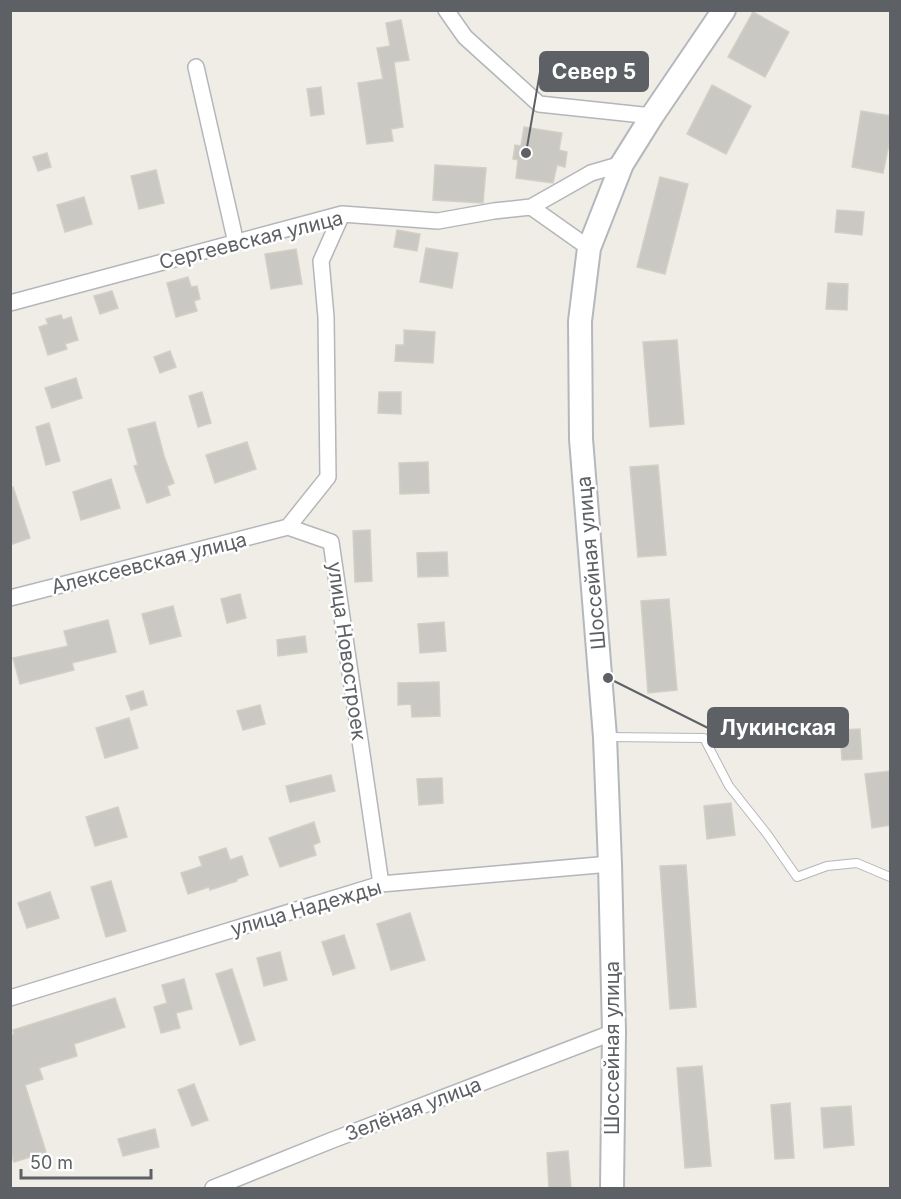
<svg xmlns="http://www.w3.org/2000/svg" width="901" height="1199" font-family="Inter,sans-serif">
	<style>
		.building { fill: #cac8c2; stroke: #d3cfc4; stroke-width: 1.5 }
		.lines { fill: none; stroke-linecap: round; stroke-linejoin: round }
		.service-casing { stroke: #b3b6ba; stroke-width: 10 }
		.minor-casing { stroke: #b3b6ba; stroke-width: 18 }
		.secondary-casing { stroke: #b4b8bc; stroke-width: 26 }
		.service { stroke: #fff; stroke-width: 8 }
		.minor { stroke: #fff; stroke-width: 15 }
		.secondary { stroke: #fff; stroke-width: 22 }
		.labels { text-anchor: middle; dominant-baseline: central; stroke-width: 5; stroke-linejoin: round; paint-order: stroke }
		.street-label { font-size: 20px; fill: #5d6165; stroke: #fff }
		.leader { fill: none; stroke: #5d6165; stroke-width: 2 }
		.callout-dot { fill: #5d6165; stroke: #fff; stroke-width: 2 }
		.callout { fill: #5d6165; stroke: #5d6165; stroke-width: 2 }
		.callout-label { font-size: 21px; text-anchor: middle; font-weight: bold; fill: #fff }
	</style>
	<rect width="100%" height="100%" fill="#efede6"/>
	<!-- building -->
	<path class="building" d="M 753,12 L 789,32 L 765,77 L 728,57 Z
		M 401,20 L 409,60 L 394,62 L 403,127 L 391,129 L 393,141 L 367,144 L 358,83 L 383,79 L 377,48 L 390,46 L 386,23 Z
		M 712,85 L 751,106 L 726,154 L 687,134 Z
		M 321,87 L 324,114 L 311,116 L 307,89 Z
		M 861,111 L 891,116 L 891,134 L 883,173 L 852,167 Z
		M 524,127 L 562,133 L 559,150 L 567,152 L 565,167 L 557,165 L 553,183 L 516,178 L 518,160 L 513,159 L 515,145 L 521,146 Z
		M 47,153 L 51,167 L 38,171 L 33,157 Z
		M 435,165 L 486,168 L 483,203 L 433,200 Z
		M 156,170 L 164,203 L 139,209 L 131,176 Z
		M 660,177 L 688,184 L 665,274 L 637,267 Z
		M 84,197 L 92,224 L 65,232 L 57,205 Z
		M 837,210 L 864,212 L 862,235 L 835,232 Z
		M 397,230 L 420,234 L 417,251 L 394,247 Z
		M 426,248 L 458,253 L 452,288 L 420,282 Z
		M 296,249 L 302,284 L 271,289 L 265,254 Z
		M 188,277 L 191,287 L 197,286 L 200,299 L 194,301 L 197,311 L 176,317 L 167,283 Z
		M 828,283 L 848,284 L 847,310 L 826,309 Z
		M 112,291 L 118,308 L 100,314 L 94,296 Z
		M 61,315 L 63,320 L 71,317 L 78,340 L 65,344 L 67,349 L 48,355 L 39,327 L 48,324 L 46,319 Z
		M 404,330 L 435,332 L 433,363 L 395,361 L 396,345 L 404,345 Z
		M 677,340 L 684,424 L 650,427 L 643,342 Z
		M 170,351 L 176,367 L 160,373 L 154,357 Z
		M 76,378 L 82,398 L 52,408 L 45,388 Z
		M 202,392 L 211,423 L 198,427 L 189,396 Z
		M 379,392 L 401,392 L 401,414 L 378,413 Z
		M 155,422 L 164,456 L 174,483 L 167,486 L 170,495 L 147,503 L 134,466 L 138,465 L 128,429 Z
		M 49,423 L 60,461 L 46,465 L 36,427 Z
		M 247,442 L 256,469 L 215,483 L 206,455 Z
		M 428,462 L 429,493 L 400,494 L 399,463 Z
		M 658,465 L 666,555 L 638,557 L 630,467 Z
		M 111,479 L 120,508 L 81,520 L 73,492 Z
		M 13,487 L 30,538 L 10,545 L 10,488 Z
		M 370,530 L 372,581 L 355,582 L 353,531 Z
		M 447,552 L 448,576 L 418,577 L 417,553 Z
		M 240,594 L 246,618 L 227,623 L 221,599 Z
		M 669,599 L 677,690 L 648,693 L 641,601 Z
		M 173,606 L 181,636 L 150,644 L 142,614 Z
		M 108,620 L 116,652 L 72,663 L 74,670 L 20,684 L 13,658 L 68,646 L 64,631 Z
		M 444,622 L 446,651 L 420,653 L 418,624 Z
		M 305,636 L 307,652 L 278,656 L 277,640 Z
		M 439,682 L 440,716 L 412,717 L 411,704 L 398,705 L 398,683 Z
		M 143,691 L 147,705 L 131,710 L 126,696 Z
		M 260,705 L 265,724 L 243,730 L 237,711 Z
		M 129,718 L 138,748 L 105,758 L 96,728 Z
		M 860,729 L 862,759 L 842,760 L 840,730 Z
		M 891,771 L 891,825 L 872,828 L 865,774 Z
		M 331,775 L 335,791 L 290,802 L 286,786 Z
		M 442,778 L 443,803 L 419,805 L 417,779 Z
		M 731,803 L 735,835 L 707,839 L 704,806 Z
		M 118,807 L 127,837 L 95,846 L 86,817 Z
		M 314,822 L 320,842 L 313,845 L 316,855 L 280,867 L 269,838 Z
		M 226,848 L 230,860 L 242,856 L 248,875 L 237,879 L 237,881 L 210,890 L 209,887 L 188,894 L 181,873 L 202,866 L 199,857 Z
		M 686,865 L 696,1007 L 670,1009 L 660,866 Z
		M 111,881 L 126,931 L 106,937 L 91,887 Z
		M 50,892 L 59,918 L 27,928 L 18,903 Z
		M 410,913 L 425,960 L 391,970 L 377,924 Z
		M 344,935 L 355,968 L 333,975 L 322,942 Z
		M 280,952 L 287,980 L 264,986 L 257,958 Z
		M 232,969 L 255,1040 L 240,1045 L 216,974 Z
		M 184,979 L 192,1009 L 176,1013 L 180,1028 L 161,1033 L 154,1007 L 167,1003 L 162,985 Z
		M 115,998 L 125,1027 L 74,1044 L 77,1056 L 39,1068 L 43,1079 L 25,1085 L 46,1152 L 14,1162 L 10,1151 L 10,1035 L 14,1034 L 13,1030 Z
		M 702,1066 L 711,1166 L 685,1168 L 677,1068 Z
		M 194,1084 L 208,1120 L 192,1126 L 178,1090 Z
		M 790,1103 L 794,1158 L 775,1159 L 771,1105 Z
		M 851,1106 L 854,1145 L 824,1148 L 821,1108 Z
		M 155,1129 L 159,1147 L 123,1156 L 118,1139 Z
		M 568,1151 L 571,1188 L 549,1188 L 547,1153 Z"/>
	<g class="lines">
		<!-- service casing -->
		<g class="service-casing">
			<path id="service" d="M 607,737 L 704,738 L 729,786 L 767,834 L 797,877 L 827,866 L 857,863 L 890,877"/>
		</g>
		<!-- minor casing -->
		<g class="minor-casing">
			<path id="minor" d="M 446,10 L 465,37 L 539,104 L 652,116
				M 196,67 L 236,243
				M 531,207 L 591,173 L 622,164
				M 342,214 L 321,261 L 326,317 L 328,477 L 288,527 L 331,542 L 381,884
				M 10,303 L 342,214 L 438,221 L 494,211 L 531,207 L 589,248
				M 10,598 L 288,527
				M 10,998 L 381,884 L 610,864
				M 213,1188 L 330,1141 L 614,1032"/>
		</g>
		<!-- secondary casing -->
		<g class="secondary-casing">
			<path id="secondary" d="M 612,1188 L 614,1032 L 610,864 L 605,737 L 581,439 L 580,321 L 589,248 L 622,164 L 652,116 L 724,10"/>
		</g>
		<!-- service -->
		<use href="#service" class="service"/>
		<!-- minor -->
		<use href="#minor" class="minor"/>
		<!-- secondary -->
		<use href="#secondary" class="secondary"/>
	</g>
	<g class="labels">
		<!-- street labels -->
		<g class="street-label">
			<text transform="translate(251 240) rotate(-14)">Сергеевская улица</text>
			<text transform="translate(149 563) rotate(-14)">Алексеевская улица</text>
			<text transform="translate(591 563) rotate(-95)">Шоссейная улица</text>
			<text transform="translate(347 651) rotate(82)">улица Новостроек</text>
			<text transform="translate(306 908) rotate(-16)">улица Надежды</text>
			<text transform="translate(612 1048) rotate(-90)">Шоссейная улица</text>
			<text transform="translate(413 1109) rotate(-21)">Зелёная улица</text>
		</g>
	</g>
	<!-- callouts -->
	<path class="leader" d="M526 153L540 72M608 678L708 728"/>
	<g class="callout-dot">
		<circle cx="526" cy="153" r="6"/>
		<circle cx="608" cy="678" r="6"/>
	</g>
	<g class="callout">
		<rect x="540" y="52" width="108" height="39" rx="6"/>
		<rect x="708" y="708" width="140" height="39" rx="6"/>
	</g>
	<g class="callout-label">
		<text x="594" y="79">Север 5</text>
		<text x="778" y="735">Лукинская</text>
	</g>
	<!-- border -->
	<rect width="901" height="1199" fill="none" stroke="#5d6165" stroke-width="24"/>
	<!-- scale -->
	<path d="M21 1169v9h130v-9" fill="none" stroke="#5d6165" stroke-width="3"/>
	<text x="30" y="1169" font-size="18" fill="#5d6165" stroke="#ffffff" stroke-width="4.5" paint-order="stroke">50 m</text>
</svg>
